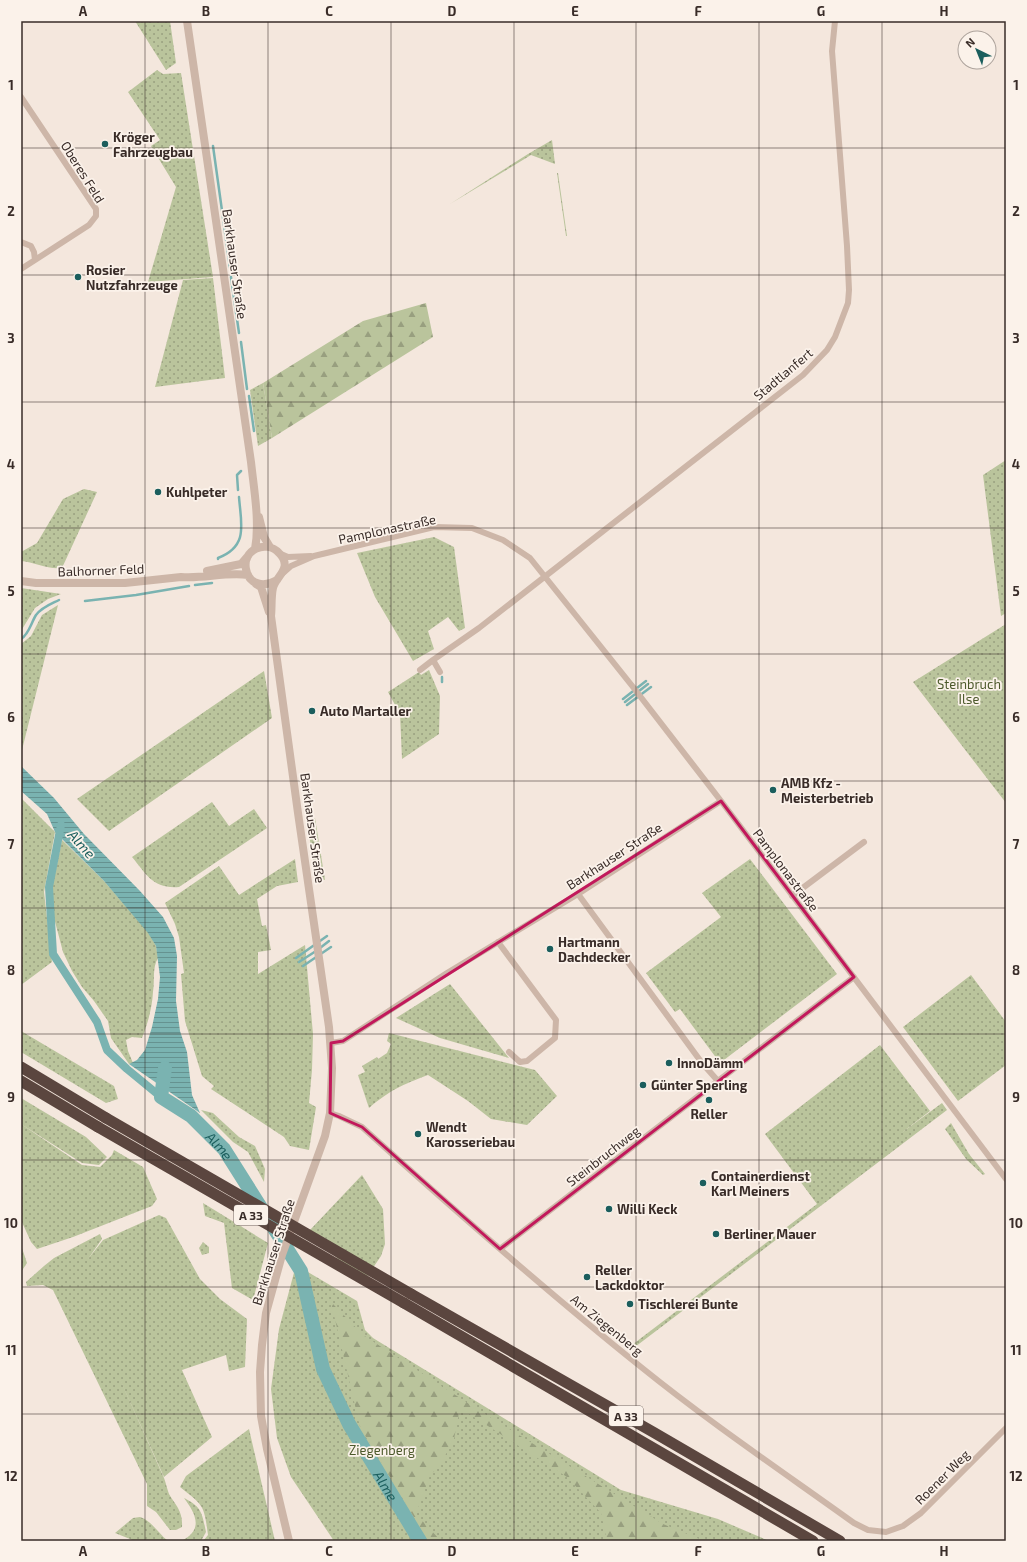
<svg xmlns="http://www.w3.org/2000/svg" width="1027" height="1562" font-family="'Exo 2',sans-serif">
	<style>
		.green { fill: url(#green-dots) }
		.forest { fill: url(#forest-firs) }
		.water { fill: url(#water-rules) }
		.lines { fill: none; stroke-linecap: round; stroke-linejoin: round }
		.stream { stroke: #7ab3b1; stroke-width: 2.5 }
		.canal { stroke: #7ab3b1; stroke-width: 8 }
		.river { stroke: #7ab3b1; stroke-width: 14 }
		.minor { stroke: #cdb6a8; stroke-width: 6 }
		.tertiary { stroke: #cdb6a8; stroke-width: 8 }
		.motorway { stroke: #5b463f; stroke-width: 11 }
		.motorway-bridge { stroke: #5b463f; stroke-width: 11 }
		.marked { fill: none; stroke: #c2185b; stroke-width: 3; stroke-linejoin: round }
		.grid { fill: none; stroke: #392c28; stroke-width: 1; stroke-opacity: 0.55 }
		.poi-dot { fill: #1b5e5d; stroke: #fbf2ea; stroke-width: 1.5 }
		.labels { text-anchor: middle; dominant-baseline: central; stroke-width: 3.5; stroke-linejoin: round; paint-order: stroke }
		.shield { fill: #fbf2ea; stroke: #736762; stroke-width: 1 }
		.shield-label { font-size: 12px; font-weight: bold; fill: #392c28 }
		.poi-label { font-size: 13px; font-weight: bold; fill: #392c28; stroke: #fbf2ea; text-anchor: start }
		.street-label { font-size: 13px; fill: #392c28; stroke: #fbf2ea }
		.park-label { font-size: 13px; fill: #4c592b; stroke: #fbf2ea }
		.water-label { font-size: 14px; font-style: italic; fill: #1b5e5d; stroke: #fbf2ea }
		.neatline { fill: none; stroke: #392c28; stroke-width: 1.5 }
		.grid-label { font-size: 13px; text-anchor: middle; font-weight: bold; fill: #392c28 }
	</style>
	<defs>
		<pattern id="green-dots" width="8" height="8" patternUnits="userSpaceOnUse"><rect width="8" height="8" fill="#bac49c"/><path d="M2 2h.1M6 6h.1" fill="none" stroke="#989f7f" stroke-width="1.8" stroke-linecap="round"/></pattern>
		<pattern id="forest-firs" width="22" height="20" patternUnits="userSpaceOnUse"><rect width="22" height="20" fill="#bac49c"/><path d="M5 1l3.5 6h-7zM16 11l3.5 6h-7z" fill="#989f7f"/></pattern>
		<pattern id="water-rules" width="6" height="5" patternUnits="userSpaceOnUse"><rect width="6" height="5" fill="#7ab3b1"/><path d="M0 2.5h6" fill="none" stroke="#659290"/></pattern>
	</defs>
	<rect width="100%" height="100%" fill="#f4e7dd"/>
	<!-- green -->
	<path class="green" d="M 135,21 L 170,21 L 176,63 L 166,70 Z
		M 157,70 L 163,74 L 181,73 L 213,277 L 148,282 L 176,187 L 151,146 L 160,140 L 128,92 Z
		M 552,140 L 555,164 L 531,155 L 450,204 L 528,154 Z
		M 557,173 L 558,173 L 567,236 L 566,236 Z
		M 213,278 L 225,378 L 155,387 L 183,280 Z
		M 263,383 L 272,438 L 258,446 L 250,390 Z
		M 1006,460 L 1006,613 L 1001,616 L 983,475 Z
		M 84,489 L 97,492 L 62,568 C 49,570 34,562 21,561 L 21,552 L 37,543 L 63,499 Z
		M 434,537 L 454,547 L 465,628 L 459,631 L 448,617 L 428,631 L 434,649 L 413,661 L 375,597 L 357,553 Z
		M 21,588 L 61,594 L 48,599 L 35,608 L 21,631 Z
		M 58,605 L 21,754 L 21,644 L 31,636 L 42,615 Z
		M 1006,624 L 1006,803 L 913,682 Z
		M 429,670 L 440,696 L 439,734 L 402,759 L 400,714 L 388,692 L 419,672 L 421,675 Z
		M 264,671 L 272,718 L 109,831 L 77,799 Z
		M 21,798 L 55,832 L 44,892 L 52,962 L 21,985 Z
		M 212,802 L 229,826 L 254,809 L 267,828 L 179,887 C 153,889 147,875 132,857 Z
		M 62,840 L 104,881 L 149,933 L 156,946 L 158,958 C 152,968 155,980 153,992 C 152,1008 148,1023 142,1038 L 132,1037 L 126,1040 L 128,1051 L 133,1063 L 129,1064 L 111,1038 L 108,1021 L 94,1001 L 82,987 L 72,971 L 63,952 L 53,914 L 52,888 Z
		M 295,859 L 298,882 L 277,886 L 257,899 L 262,926 L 266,925 L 271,950 L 258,952 L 258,974 L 305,945 L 313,1034 L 312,1070 L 309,1103 L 316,1107 L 309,1150 L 290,1146 L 284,1137 L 211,1089 L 214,1086 L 202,1076 L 185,1021 L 181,974 L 184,973 L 179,937 L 175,924 L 165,903 L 219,866 L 239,895 Z
		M 750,859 L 837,974 L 720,1063 L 680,1009 L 675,1012 L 646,973 L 721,917 L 702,893 Z
		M 971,975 L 1006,1022 L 1006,1065 L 958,1101 L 903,1027 Z
		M 450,984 L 509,1058 L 440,1038 L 396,1018 Z
		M 21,1031 L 114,1086 L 118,1099 L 106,1103 L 21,1052 Z
		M 389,1033 L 535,1070 L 557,1096 L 527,1125 L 491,1119 L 468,1101 L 428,1075 C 402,1085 390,1090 369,1108 L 358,1075 L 365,1072 L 362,1066 L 377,1057 L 378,1059 L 387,1053 L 391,1044 L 387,1041 Z
		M 880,1045 L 930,1111 L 900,1134 L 942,1103 L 947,1110 L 631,1350 L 628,1348 L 817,1204 L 765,1134 Z
		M 21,1098 L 86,1137 L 107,1157 L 99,1165 L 82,1163 L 21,1124 Z
		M 201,1110 L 213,1113 L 239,1137 L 255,1146 L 265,1169 L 264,1182 L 248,1152 L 233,1142 Z
		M 951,1123 L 969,1154 L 985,1174 L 983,1175 L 966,1159 L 945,1129 Z
		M 21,1124 L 82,1165 L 100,1167 L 112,1155 L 114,1150 L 143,1167 L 157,1199 L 152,1206 L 73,1237 L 37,1249 L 31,1242 L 21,1220 Z
		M 362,1175 L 383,1209 L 385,1244 L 381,1256 L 362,1284 L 310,1230 Z
		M 203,1203 L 268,1243 L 253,1300 L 232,1288 L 224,1223 L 205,1216 Z
		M 159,1215 L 166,1218 L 200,1279 L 220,1299 L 247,1319 L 245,1367 L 229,1371 L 226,1355 L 182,1370 L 212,1437 L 164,1477 L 118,1375 L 164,1478 C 166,1483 167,1489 169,1494 C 176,1506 183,1511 182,1527 L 176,1530 L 170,1530 L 156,1512 L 147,1506 L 147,1484 L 53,1290 L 43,1285 L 27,1286 L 26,1282 L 44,1266 L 54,1258 L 100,1234 L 102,1239 L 88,1259 L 85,1281 L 88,1259 L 103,1240 Z
		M 203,1242 L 209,1247 L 209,1253 L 202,1255 L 199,1248 Z
		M 21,1245 L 27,1263 L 21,1272 Z
		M 296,1265 L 357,1301 L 365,1330 L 373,1338 L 621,1490 L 718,1519 L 769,1541 L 334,1541 L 291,1477 L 277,1438 L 271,1389 L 279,1329 Z
		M 249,1429 L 275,1541 L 203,1541 L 208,1535 C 204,1505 204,1506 180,1487 L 186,1476 Z
		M 184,1498 C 202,1507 202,1513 206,1532 L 201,1541 L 181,1541 C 204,1530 196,1514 184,1498 Z
		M 140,1517 C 152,1521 158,1533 168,1541 L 135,1541 L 115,1533 L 133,1518 Z"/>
	<!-- forest -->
	<path class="forest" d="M 426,303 L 433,337 L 272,438 L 263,383 L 363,321 Z
		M 315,818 L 325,880 L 316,878 L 307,822 Z
		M 331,1302 L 363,1335 L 480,1411 L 663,1524 L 704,1541 L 607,1541 L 601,1513 L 567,1477 L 460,1408 L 454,1439 L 439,1467 L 430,1475 L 416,1514 L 441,1541 L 428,1541 L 360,1427 Z"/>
	<!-- water -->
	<path class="water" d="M 21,766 L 54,798 L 84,834 L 140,891 L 163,917 L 174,938 L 177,956 L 176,1001 L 180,1031 L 187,1052 L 192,1095 L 200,1113 L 129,1064 L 137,1060 L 145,1050 L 152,1027 L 158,999 L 160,977 L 156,946 L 148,933 L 104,881 L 55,832 L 47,814 L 21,791 Z"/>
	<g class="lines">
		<!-- stream -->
		<path class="stream" d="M 213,146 L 230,268
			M 231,277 L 239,333
			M 241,342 L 247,389
			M 249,396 L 254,431
			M 238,490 L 237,475 L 241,471
			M 218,559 L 218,558 C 249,546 241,524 239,497
			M 195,585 L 212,583
			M 85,601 L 136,595 L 189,586
			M 21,639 C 29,634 31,623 36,615 C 42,607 51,604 59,600
			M 442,677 L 442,682
			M 623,699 L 646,681
			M 625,702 L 648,684
			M 627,705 L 651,687
			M 320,948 L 329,941
			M 296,958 L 327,936
			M 299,962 L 316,951
			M 303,966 L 331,947"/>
		<!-- canal -->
		<path class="canal" d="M 61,825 L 49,887 L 53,954 L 97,1022 L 107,1050 L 127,1069 L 161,1097"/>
		<!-- river -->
		<path class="river" id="s1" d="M 165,1068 L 161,1097 L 191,1116 L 224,1149 L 301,1271 L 323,1369 L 349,1424 L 420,1541"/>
		<!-- minor -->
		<path class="minor" d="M 21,97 L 96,209 L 96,216 L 89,225 L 35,260
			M 21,242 L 31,246 L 34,252 L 35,260 L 21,269
			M 281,554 L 288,557 L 311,556
			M 282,574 L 291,566 L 314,556 L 434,527 L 472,528 L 503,540 L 530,558 L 633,687 L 721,801 L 1006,1179
			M 420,670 L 433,660
			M 440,672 L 433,660 L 479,628 L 803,375 L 827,350 L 835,337 L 848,303 L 849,290 L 847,246 L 832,51 L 835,21
			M 792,896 L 864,842
			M 498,942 L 556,1020 L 555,1038 L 527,1061 L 520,1062 L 509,1052
			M 331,1043 L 343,1041 L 447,973 L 578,894 L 721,801
			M 718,1081 L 854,977
			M 330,1113 L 339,1116 L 362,1127 C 453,1209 545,1290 641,1367 C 709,1422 783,1472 854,1523 L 868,1530 L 886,1532 L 903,1526 L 921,1513 L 1006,1428
			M 500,1249 L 718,1081 L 702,1063 L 578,894"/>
		<!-- tertiary -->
		<path class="tertiary" d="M 187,21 L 251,462 C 254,490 260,522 255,549
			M 259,517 L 264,537 L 270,547
			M 207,571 L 241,564 L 247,557
			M 277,580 C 265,587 249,586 246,569 C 242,550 266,539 279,553 C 294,568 275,577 273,588 C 271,597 272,607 271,616 L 298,813 L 329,1027 L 332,1068 L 330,1113 L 325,1136 L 282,1255 L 266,1313 L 262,1345 L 260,1372 L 261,1416 L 267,1449 L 289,1541
			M 21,581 L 36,583 L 125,583 L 181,577 C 203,579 225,572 248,575
			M 256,584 L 261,587 L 269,612"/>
		<!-- motorway -->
		<path class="motorway" d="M 21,1067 L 106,1118
			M 21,1081 L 98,1127
			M 411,1294 L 653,1432 L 840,1541
			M 404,1303 L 813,1541"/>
		<!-- motorway-bridge -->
		<path class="motorway-bridge" d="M 106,1118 L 411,1294
			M 98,1127 L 404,1303"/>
	</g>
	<!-- marked area -->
	<path class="marked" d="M 721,801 L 854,977 L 500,1249 L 362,1127 L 330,1113 L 331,1043 L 343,1041 Z"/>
	<!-- grid -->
	<path class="grid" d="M 145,21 L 145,1541M 268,21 L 268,1541M 391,21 L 391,1541M 514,21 L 514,1541M 636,21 L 636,1541M 759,21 L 759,1541M 882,21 L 882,1541M 21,148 L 1006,148M 21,275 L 1006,275M 21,402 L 1006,402M 21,528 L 1006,528M 21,654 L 1006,654M 21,781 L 1006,781M 21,908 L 1006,908M 21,1034 L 1006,1034M 21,1160 L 1006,1160M 21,1287 L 1006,1287M 21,1414 L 1006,1414"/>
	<!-- markers -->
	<g class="poi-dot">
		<circle cx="105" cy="144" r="4"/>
		<circle cx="78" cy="277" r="4"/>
		<circle cx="158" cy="492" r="4"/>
		<circle cx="312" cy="711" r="4"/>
		<circle cx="773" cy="790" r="4"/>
		<circle cx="550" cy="949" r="4"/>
		<circle cx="669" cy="1063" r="4"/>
		<circle cx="643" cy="1085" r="4"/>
		<circle cx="709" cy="1100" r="4"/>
		<circle cx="418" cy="1134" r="4"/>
		<circle cx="703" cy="1183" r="4"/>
		<circle cx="609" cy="1209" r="4"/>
		<circle cx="716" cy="1234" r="4"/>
		<circle cx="587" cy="1277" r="4"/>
		<circle cx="630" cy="1304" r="4"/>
	</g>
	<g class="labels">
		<!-- shield labels -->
		<g class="shield">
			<rect x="234" y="1205" width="34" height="20" rx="3"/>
			<rect x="609" y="1406" width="34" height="20" rx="3"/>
		</g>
		<g class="shield-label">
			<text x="251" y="1215">A 33</text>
			<text x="626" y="1416">A 33</text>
		</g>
		<!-- poi labels -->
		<g class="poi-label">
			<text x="113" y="137">Kröger<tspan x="113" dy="15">Fahrzeugbau</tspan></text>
			<text x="86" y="270">Rosier<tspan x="86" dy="15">Nutzfahrzeuge</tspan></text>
			<text x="166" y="492">Kuhlpeter</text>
			<text x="320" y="711">Auto Martaller</text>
			<text x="781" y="783">AMB Kfz -<tspan x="781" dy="15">Meisterbetrieb</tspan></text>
			<text x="558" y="942">Hartmann<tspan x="558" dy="15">Dachdecker</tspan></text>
			<text x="677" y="1063">InnoDämm</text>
			<text x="651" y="1085">Günter Sperling</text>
			<text x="709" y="1114" text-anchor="middle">Reller</text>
			<text x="426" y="1127">Wendt<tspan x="426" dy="15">Karosseriebau</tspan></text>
			<text x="711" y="1176">Containerdienst<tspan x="711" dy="15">Karl Meiners</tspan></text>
			<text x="617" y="1209">Willi Keck</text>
			<text x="724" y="1234">Berliner Mauer</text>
			<text x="595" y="1270">Reller<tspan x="595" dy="15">Lackdoktor</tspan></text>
			<text x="638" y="1304">Tischlerei Bunte</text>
		</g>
		<!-- street labels -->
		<g class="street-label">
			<text transform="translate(83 172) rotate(58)">Oberes Feld</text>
			<text transform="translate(235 264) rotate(82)">Barkhauser Straße</text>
			<text transform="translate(783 374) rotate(-40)">Stadtlanfert</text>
			<text transform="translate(387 529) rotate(-12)">Pamplonastraße</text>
			<text transform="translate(101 570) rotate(-2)">Balhorner Feld</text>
			<text transform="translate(313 828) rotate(82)">Barkhauser Straße</text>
			<text transform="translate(614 856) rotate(-33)">Barkhauser Straße</text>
			<text transform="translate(786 870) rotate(53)">Pamplonastraße</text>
			<text transform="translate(603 1156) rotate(-38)">Steinbruchweg</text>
			<text transform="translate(273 1252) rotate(-72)">Barkhauser Straße</text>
			<text transform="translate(607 1325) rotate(39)">Am Ziegenberg</text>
			<text transform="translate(942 1477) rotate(-45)">Roener Weg</text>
		</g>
		<!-- park labels -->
		<g class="park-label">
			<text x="969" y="684">Steinbruch<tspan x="969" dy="15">Ilse</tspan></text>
			<text x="382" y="1450">Ziegenberg</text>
		</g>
		<!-- water labels -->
		<g class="water-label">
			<text transform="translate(82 844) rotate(48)">Alme</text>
			<text stroke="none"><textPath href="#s1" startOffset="106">Alme</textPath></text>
			<text stroke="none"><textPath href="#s1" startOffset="489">Alme</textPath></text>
		</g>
	</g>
	<!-- border -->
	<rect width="1027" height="1562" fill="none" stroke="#fbf2ea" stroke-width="44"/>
	<!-- north arrow -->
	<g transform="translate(977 50) rotate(317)"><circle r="19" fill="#fbf2ea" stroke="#ada39c"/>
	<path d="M0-3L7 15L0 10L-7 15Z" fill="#1b5e5d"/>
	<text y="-6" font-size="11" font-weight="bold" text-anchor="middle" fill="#392c28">N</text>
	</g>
	<rect x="22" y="22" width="983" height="1518" class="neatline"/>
	<g class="grid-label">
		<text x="83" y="16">A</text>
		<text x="206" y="16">B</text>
		<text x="329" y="16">C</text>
		<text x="452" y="16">D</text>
		<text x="575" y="16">E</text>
		<text x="698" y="16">F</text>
		<text x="821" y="16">G</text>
		<text x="944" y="16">H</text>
		<text x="11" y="90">1</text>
		<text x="1016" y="90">1</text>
		<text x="11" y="216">2</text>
		<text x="1016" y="216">2</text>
		<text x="11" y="343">3</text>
		<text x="1016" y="343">3</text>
		<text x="11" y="469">4</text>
		<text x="1016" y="469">4</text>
		<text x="11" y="596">5</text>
		<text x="1016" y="596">5</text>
		<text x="11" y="722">6</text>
		<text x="1016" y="722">6</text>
		<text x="11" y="849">7</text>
		<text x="1016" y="849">7</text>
		<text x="11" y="975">8</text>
		<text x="1016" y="975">8</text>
		<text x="11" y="1102">9</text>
		<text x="1016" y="1102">9</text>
		<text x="11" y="1228">10</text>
		<text x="1016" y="1228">10</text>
		<text x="11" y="1355">11</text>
		<text x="1016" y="1355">11</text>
		<text x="11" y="1481">12</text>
		<text x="1016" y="1481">12</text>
		<text x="83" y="1556">A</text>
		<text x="206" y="1556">B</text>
		<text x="329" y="1556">C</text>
		<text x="452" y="1556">D</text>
		<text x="575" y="1556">E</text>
		<text x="698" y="1556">F</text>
		<text x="821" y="1556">G</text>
		<text x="944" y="1556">H</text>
	</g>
</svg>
